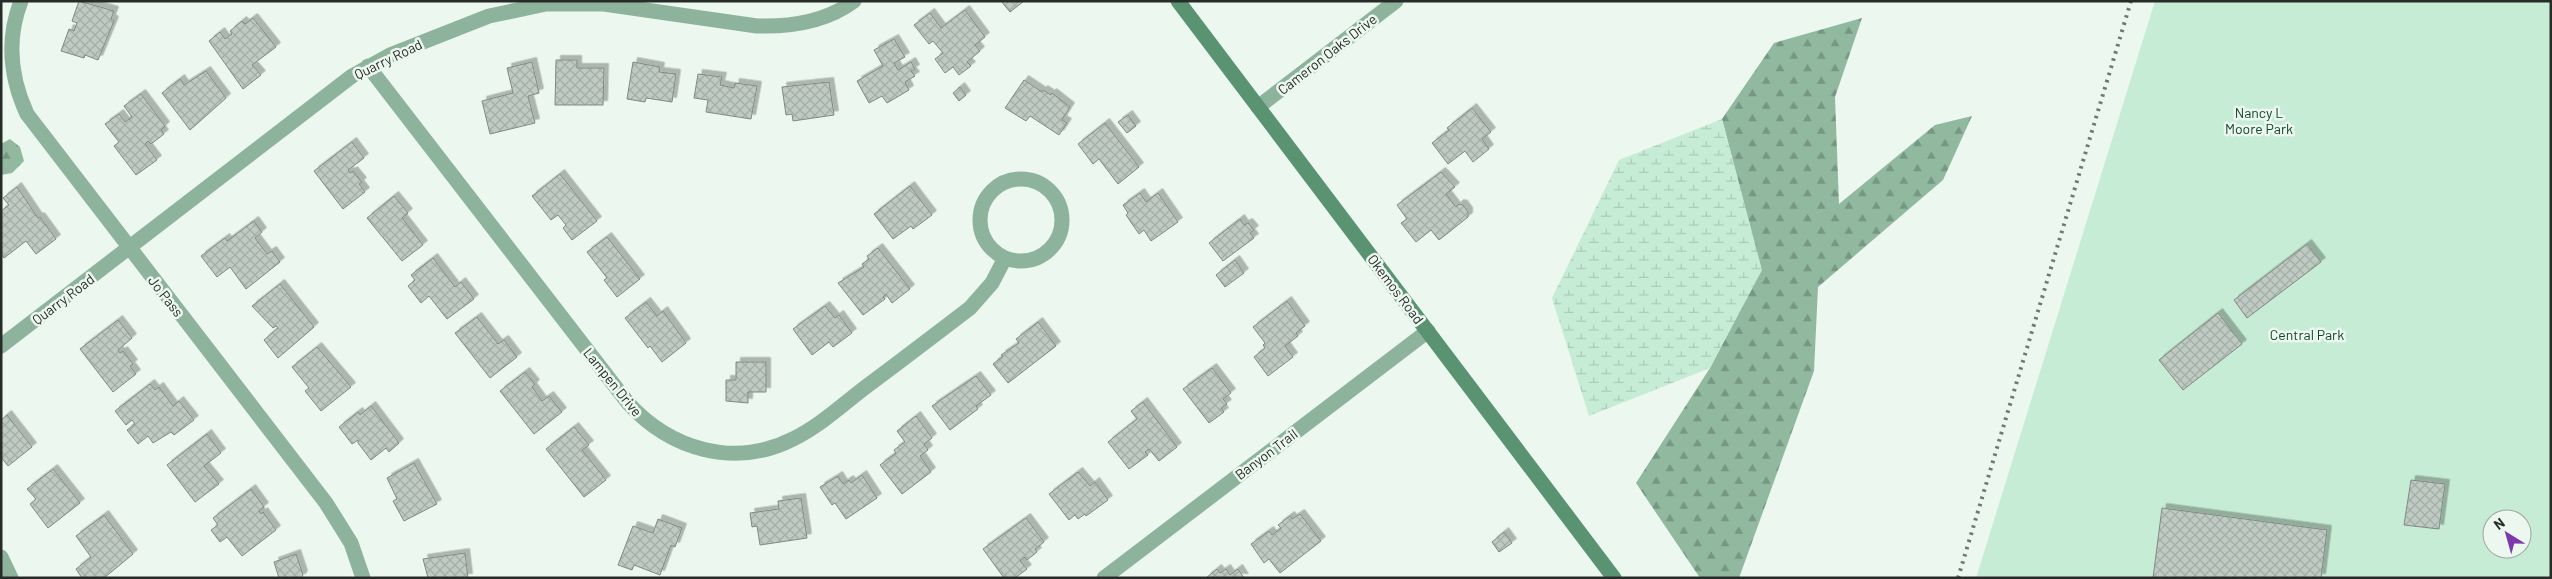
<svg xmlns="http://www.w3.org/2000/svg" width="2552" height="579" font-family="Barlow,sans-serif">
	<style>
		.forest { fill: url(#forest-firs) }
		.wetland { fill: url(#wetland-marsh) }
		.green { fill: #c7ecd5; fill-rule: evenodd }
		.building { fill: url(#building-cross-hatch); stroke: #808a84; filter: url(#shadow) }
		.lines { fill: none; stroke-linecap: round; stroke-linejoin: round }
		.street { stroke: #8eb39c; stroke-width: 15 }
		.secondary { stroke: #5a9372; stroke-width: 15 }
		.rail { stroke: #717873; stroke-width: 4; stroke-dasharray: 2.5 5; stroke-linecap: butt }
		.labels { text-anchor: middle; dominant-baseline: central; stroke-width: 5; stroke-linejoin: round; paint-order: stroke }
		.street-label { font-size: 14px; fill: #282c29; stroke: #ebf7ef }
		.park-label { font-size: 14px; fill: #12442b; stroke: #ebf7ef }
	</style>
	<defs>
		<pattern id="forest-firs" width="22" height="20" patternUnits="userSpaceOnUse" patternTransform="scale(1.25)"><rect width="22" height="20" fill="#91b9a0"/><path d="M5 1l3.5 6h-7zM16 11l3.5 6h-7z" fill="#769782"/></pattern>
		<pattern id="wetland-marsh" width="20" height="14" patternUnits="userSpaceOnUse" patternTransform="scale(1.25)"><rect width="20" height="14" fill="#c7ecd5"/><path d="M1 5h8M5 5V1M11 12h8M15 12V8" fill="none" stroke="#abcbb7"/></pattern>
		<pattern id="building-cross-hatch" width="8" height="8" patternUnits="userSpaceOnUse" patternTransform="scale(1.25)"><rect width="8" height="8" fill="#bfcac3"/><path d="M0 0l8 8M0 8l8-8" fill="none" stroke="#a4aea8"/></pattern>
		<filter id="shadow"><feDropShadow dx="4.5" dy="-4.5" stdDeviation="0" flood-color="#0004"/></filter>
	</defs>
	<rect width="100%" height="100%" fill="#ebf7ef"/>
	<!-- forest -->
	<path class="forest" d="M 1862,18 L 1835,97 L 1839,204 L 1935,125 L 1972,116 L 1943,180 L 1818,287 L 1814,371 L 1739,578 L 1700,578 L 1636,483 L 1710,368 L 1761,270 L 1722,119 L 1774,43 Z
		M 10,139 L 20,147 L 24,161 L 12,173 L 1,175 L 1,144 Z"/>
	<!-- wetland -->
	<path class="wetland" d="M 1722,119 L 1762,270 L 1710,368 L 1589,416 L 1552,298 L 1619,160 Z"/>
	<!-- green -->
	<path class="green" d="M 2155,1 L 2551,1 L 2551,578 L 1976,578 ZM 2492,519 L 2522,519 L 2522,549 L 2492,549 Z"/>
	<!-- building -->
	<path class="building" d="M 79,1 L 114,11 L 111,19 L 114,21 L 98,60 L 85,55 L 84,58 L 61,51 L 69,29 L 74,31 L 77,23 L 72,21 Z
		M 1001,1 L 1024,1 L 1010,12 Z
		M 965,10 L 985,37 L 975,45 L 980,51 L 967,62 L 971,66 L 959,75 L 953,67 L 945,73 L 935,59 L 943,53 L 933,41 L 929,44 L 914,25 L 930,13 L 941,28 Z
		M 253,18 L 276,47 L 252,65 L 261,75 L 243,89 L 209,41 L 220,32 L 225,39 L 232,34 L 230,31 L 242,21 L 245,24 Z
		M 894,39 L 905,57 L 894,63 L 898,70 L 911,62 L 915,69 L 911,71 L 915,76 L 905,82 L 909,90 L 887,103 L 882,96 L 869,103 L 857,81 L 883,66 L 874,50 Z
		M 556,60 L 577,60 L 577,68 L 604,68 L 603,105 L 555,105 Z
		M 532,62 L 539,93 L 528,96 L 535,123 L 490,134 L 482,101 L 513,93 L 507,68 Z
		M 633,62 L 660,67 L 659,72 L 676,74 L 672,102 L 646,98 L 645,102 L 627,99 Z
		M 206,71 L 226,98 L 190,130 L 162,93 L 180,79 L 184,85 Z
		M 698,74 L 722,77 L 720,85 L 734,88 L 735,83 L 757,86 L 751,119 L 706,112 L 708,100 L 694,98 Z
		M 1024,80 L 1042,92 L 1043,90 L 1051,95 L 1052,93 L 1070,107 L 1062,120 L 1067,123 L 1059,135 L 1030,116 L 1026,121 L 1005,108 Z
		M 829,82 L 834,115 L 793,121 L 792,114 L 786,115 L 782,87 Z
		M 960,87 L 966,95 L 959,101 L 953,93 Z
		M 141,94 L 165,126 L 161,130 L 164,134 L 151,144 L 148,141 L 145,144 L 157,160 L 136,175 L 114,146 L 119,142 L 105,124 L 119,114 L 125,122 L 132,117 L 124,106 Z
		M 1472,108 L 1491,132 L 1482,139 L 1489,149 L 1473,162 L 1465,151 L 1448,164 L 1432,143 L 1449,130 L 1447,128 Z
		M 1128,115 L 1136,126 L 1127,133 L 1118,122 Z
		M 1105,123 L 1139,167 L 1118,184 L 1099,159 L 1093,164 L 1078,144 Z
		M 352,142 L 364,158 L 348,170 L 350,173 L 353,171 L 362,182 L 359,184 L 365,192 L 343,209 L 314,171 Z
		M 1441,172 L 1455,187 L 1446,194 L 1456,207 L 1459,204 L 1463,205 L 1468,212 L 1468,217 L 1439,240 L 1431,230 L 1416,242 L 1401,223 L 1407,219 L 1397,205 Z
		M 560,174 L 597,221 L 572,240 L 563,228 L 566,225 L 558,215 L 551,220 L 532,196 Z
		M 910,186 L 932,215 L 913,229 L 911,226 L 893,239 L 874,214 Z
		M 17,187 L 38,218 L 40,217 L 56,239 L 36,254 L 26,241 L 4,258 L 1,254 L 1,211 L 9,205 L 3,198 Z
		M 1140,193 L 1146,202 L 1158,193 L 1178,222 L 1151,241 L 1144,230 L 1139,234 L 1126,215 L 1128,213 L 1123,205 Z
		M 394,196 L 408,213 L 402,218 L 423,245 L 402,261 L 367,218 Z
		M 1240,219 L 1244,225 L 1248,223 L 1254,230 L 1250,233 L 1254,238 L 1223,261 L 1209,243 Z
		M 254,221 L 262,232 L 255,238 L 267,254 L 272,251 L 280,262 L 246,289 L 230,267 L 217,277 L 201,256 L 225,238 L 227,241 Z
		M 607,237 L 640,279 L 617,297 L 604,280 L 607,278 L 587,252 Z
		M 2307,244 L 2321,262 L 2247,318 L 2234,300 Z
		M 878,248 L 910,289 L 892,303 L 886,294 L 883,297 L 885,299 L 863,315 L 838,283 L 864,267 L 862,264 L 869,259 L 867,256 Z
		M 433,258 L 455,287 L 461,282 L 474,299 L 447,319 L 429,296 L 421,303 L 408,286 L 415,280 L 411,275 Z
		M 1235,260 L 1244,273 L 1225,287 L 1216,275 Z
		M 280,284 L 314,327 L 278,358 L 264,340 L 278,328 L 276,326 L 273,328 L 252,306 Z
		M 1287,301 L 1305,326 L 1296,333 L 1298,336 L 1285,346 L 1293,357 L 1268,376 L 1254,357 L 1265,348 L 1263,345 L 1265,343 L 1253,327 Z
		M 646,302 L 657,316 L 663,311 L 686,343 L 662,362 L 650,346 L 648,348 L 625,318 Z
		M 825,306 L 835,318 L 839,315 L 852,333 L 833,347 L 829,342 L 812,355 L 793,329 Z
		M 2218,313 L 2242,344 L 2183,390 L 2159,360 Z
		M 477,317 L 498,344 L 504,340 L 517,357 L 490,378 L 455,333 Z
		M 118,320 L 132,338 L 118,350 L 120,353 L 123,351 L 133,364 L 130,366 L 136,374 L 113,392 L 80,349 Z
		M 1038,322 L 1056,346 L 1008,383 L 993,364 L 1003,356 L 1001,355 L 1019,343 L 1016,339 Z
		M 317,347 L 351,387 L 321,411 L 305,391 L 309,388 L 292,367 Z
		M 736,362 L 766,362 L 766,392 L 748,392 L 748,403 L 726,401 L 726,380 L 736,380 Z
		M 1212,368 L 1231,393 L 1223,399 L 1227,404 L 1221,408 L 1224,412 L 1209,423 L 1183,389 Z
		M 525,372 L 535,384 L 532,387 L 542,401 L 549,396 L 562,412 L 534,434 L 500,391 Z
		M 976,376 L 991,395 L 976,406 L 978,409 L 950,430 L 932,406 Z
		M 150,384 L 155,390 L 159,387 L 173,406 L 179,401 L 194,420 L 174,435 L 171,432 L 153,443 L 148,436 L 138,444 L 127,430 L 135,424 L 132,420 L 126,425 L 115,411 Z
		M 1143,402 L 1177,447 L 1159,461 L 1149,449 L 1145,452 L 1148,455 L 1129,469 L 1108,442 L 1137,419 L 1131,411 Z
		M 371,406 L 399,443 L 389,452 L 386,448 L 371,460 L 358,443 L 358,440 L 352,444 L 339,427 L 358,412 L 360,415 Z
		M 7,415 L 32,447 L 8,466 L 1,457 L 1,420 Z
		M 916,416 L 932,438 L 924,444 L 928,450 L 920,456 L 931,472 L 902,494 L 880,465 L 896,453 L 894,450 L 905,442 L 897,431 Z
		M 574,427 L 589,445 L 582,450 L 606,480 L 584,497 L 546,449 Z
		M 207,434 L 221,453 L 204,466 L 219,484 L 195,502 L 167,465 Z
		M 414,463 L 437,504 L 404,521 L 393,501 L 397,499 L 387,478 Z
		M 53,469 L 80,503 L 48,528 L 30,504 L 36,499 L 27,489 Z
		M 1078,472 L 1090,486 L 1095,482 L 1108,500 L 1086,516 L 1085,514 L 1078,519 L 1075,515 L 1069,520 L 1049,494 Z
		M 862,475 L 877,498 L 846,519 L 835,503 L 832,505 L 820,487 L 838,476 L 843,484 L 849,480 L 851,483 Z
		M 2411,480 L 2445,484 L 2439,529 L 2404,525 Z
		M 251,489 L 264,507 L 259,511 L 261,514 L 263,512 L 276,530 L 242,556 L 227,537 L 220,542 L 211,530 L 218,525 L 213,518 Z
		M 801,498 L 807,538 L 760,545 L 757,526 L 752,527 L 750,513 L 779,509 L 778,501 Z
		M 2162,508 L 2327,530 L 2321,578 L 2153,578 Z
		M 1300,514 L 1321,541 L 1280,573 L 1269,559 L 1264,563 L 1251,544 L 1269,531 L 1272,535 L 1281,528 L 1278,525 L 1290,516 L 1292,519 Z
		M 104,515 L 133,554 L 104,578 L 82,578 L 76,569 L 91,557 L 76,536 Z
		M 1026,518 L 1044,542 L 1035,549 L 1037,552 L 1027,560 L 1025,557 L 1020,561 L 1027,569 L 1015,578 L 1004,578 L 983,549 Z
		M 658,519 L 682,528 L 675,547 L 671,545 L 660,575 L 634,565 L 632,570 L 618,565 L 633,526 L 653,533 Z
		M 1504,532 L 1512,543 L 1499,552 L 1492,542 Z
		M 465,553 L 468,578 L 428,578 L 423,559 Z
		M 296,554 L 303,575 L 301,578 L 279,578 L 274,562 Z
		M 1217,569 L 1220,573 L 1226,569 L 1230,575 L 1238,569 L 1244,578 L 1206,578 Z"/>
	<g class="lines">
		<!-- street -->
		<path class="street" d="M 21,1 C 6,40 10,77 27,114 L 326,503 L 351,543 L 363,578
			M 368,66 L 628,403 C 670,449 734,469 793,439 C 820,426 843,404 867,386 C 902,360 936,334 970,308 L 992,283 L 1005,258
			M 1258,107 L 1396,1
			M980 220a41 41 0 1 1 82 0a41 41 0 1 1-82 0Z
			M 1,346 L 352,76 L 390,55 L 489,16 L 546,4 L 604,4 L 757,26 C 791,27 826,22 854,1
			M 1,557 L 11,578
			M 1104,578 L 1428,331"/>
		<!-- secondary -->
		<path class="secondary" d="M 1178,1 L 1614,578"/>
		<!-- rail -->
		<path class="rail" d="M 1958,578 L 2131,1"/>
	</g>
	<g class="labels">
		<!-- street labels -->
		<g class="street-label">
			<text transform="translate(1327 54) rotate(-38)">Cameron Oaks Drive</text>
			<text transform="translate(388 59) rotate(-26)">Quarry Road</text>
			<text transform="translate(1396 289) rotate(53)">Okemos Road</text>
			<text transform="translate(166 296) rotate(52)">Jo Pass</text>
			<text transform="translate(63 299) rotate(-37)">Quarry Road</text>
			<text transform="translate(613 382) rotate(51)">Lampen Drive</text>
			<text transform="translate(1266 454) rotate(-37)">Banyon Trail</text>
		</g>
		<!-- park labels -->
		<g class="park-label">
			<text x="2259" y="112">Nancy L<tspan x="2259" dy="16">Moore Park</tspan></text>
			<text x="2307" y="334">Central Park</text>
		</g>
	</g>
	<!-- border -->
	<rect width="2552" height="579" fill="none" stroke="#282c29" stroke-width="5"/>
	<!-- north arrow -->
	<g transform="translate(2507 534) rotate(323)"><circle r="24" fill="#ebf7ef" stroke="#9da6a0"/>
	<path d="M0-4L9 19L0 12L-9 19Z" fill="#7c39ad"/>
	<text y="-8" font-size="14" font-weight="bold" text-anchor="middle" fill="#282c29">N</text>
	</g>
</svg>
